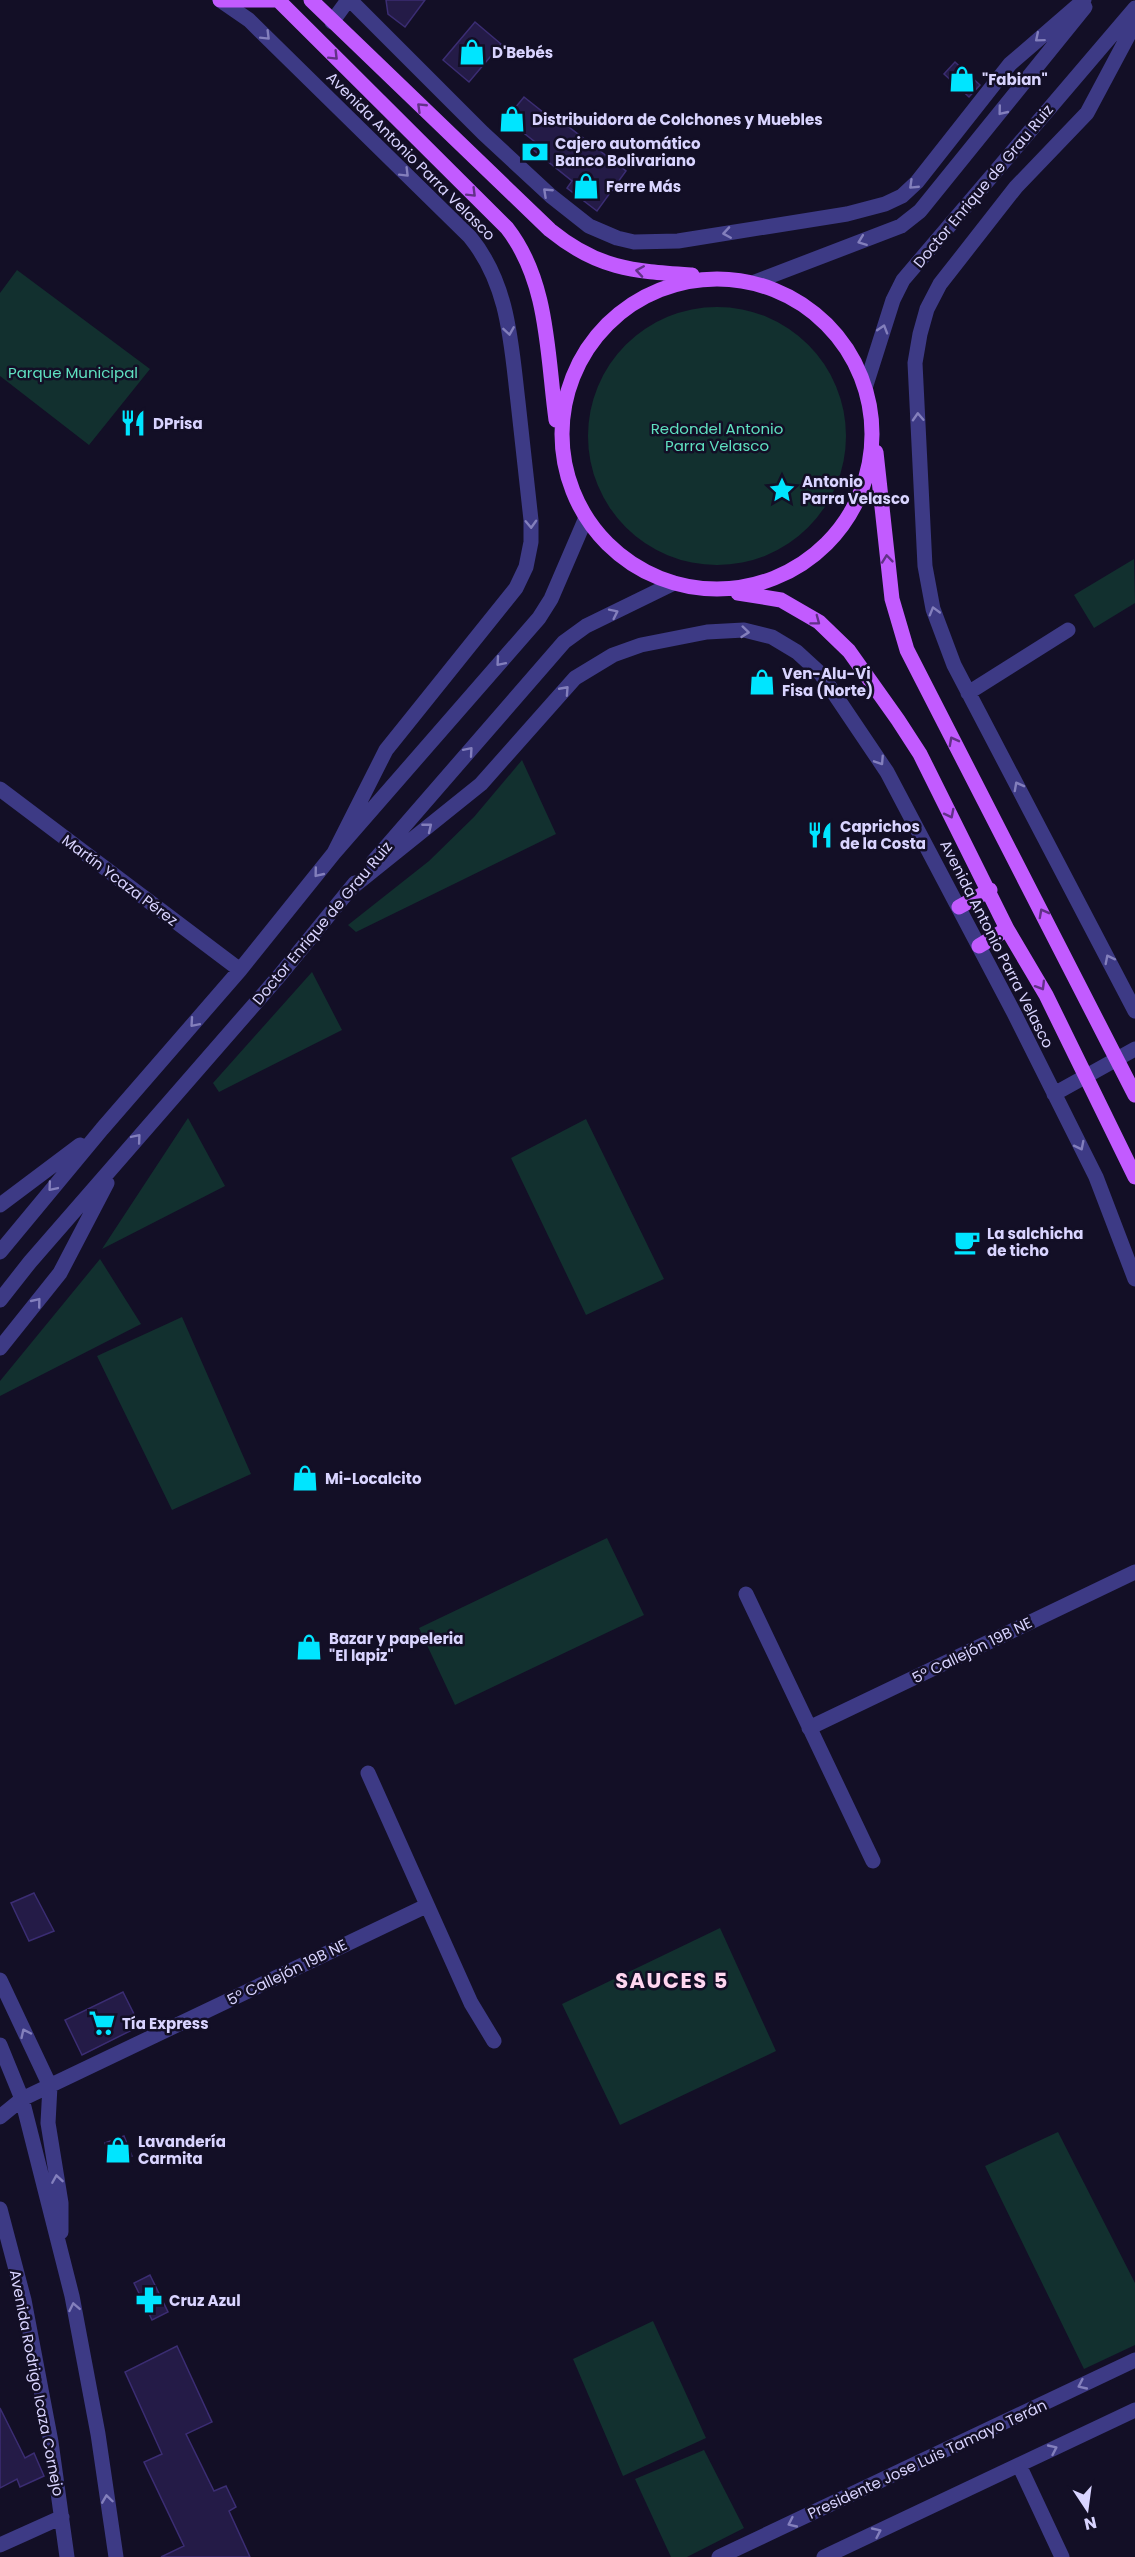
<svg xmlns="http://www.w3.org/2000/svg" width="1135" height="2557" font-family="Poppins,sans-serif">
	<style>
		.green { fill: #12302f }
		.building { fill: #241b47; stroke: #3b2d73; stroke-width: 1.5 }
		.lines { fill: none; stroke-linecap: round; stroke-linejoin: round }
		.minor { stroke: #3d3a85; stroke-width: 15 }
		.major { stroke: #c25bff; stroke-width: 15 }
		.oneway { stroke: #837fbc }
		.oneway2 { stroke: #623188 }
		.labels { text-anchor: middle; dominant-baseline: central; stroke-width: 5; stroke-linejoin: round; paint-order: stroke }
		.poi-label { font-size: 15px; font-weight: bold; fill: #d9d4ff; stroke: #130f26; text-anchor: start }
		.street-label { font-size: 15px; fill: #d9d4ff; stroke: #130f26 }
		.park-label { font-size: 15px; fill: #5fe0c0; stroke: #130f26 }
		.district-label { font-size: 21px; font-weight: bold; letter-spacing: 1.5px; fill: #ffd6f0; stroke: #130f26 }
	</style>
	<rect width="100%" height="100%" fill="#130f26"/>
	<!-- green -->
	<path class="green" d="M 17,270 L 150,369 L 89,445 L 0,376 L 0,293 Z
		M588 436a129 129 0 1 1 258 0a129 129 0 1 1-258 0Z
		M 1134,559 L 1135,603 L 1094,628 L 1074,595 Z
		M 522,760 L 556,834 L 356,932 L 348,925 L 429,861 L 474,817 Z
		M 312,972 L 342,1030 L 219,1092 L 213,1083 Z
		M 188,1118 L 225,1186 L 102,1249 Z
		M 586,1119 L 664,1279 L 586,1315 L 511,1158 Z
		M 100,1259 L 141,1324 L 0,1396 L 0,1381 Z
		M 182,1317 L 251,1474 L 172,1510 L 97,1356 Z
		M 607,1538 L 644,1615 L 455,1705 L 419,1628 Z
		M 720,1928 L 776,2051 L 620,2125 L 562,2004 Z
		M 1058,2132 L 1135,2283 L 1135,2345 L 1084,2369 L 985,2166 Z
		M 653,2321 L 706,2438 L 623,2476 L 573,2359 Z
		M 704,2450 L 744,2528 L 687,2557 L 671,2557 L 635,2479 Z"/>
	<!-- building -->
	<path class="building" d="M 386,0 L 425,0 L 405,27 L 388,14 Z
		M 475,22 L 501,44 L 469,82 L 443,60 Z
		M 955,62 L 980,85 L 969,97 L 944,74 Z
		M 524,97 L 553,120 L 557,118 L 626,171 L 597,211 L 567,188 L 572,181 L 531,148 L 535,142 L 506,119 Z
		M 34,1893 L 54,1931 L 29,1941 L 11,1903 Z
		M 123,1992 L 140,2026 L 82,2055 L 65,2020 Z
		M 124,2136 L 132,2156 L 113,2164 L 105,2143 Z
		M 150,2275 L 168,2312 L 152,2320 L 134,2283 Z
		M 177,2346 L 212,2422 L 186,2434 L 214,2491 L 226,2486 L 236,2507 L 229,2511 L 250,2557 L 161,2557 L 184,2546 L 144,2462 L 162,2454 L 125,2372 Z
		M 0,2408 L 25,2458 L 34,2453 L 44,2476 L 20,2487 L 17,2479 L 0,2488 Z"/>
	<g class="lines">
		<!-- minor -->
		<path class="minor" d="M 220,0 L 249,20 L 470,237 C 509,285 511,343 518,402 C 522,441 527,481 531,520 L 531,542 L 526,567 L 516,588 L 386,750 L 334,853
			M 350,0 L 483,133 L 551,196 L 589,226 L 617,238 L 634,242 L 678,241 L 847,214 L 885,204 L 902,196 L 917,182 L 1010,64 L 1084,0
			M 332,22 L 348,0
			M 1135,23 L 1087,113 L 1016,187 L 940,284 L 927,309 L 920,334 L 915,363 L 925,566 L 933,609 L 954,665 L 1135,1011
			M 755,282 L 901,226 L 920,211 L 1085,7
			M 866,385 L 893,300 L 903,280 L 1135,8
			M 968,693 L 1068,630
			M 0,789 L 240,970
			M 373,862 L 564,642 L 586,626 L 674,583
			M 349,890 L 481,784 L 575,678 L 613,655 L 641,645 L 707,632 L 744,630 L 772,637 L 797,652 L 821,674 L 887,772 L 1014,1013 L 1096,1177 L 1135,1279
			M 1054,1094 L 1135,1049
			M 0,1205 L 80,1145
			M 0,1252 L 102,1129 L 240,970 L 334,853 L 539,618 L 551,599 L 585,520
			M 0,1300 L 30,1262 L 280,975 L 355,883
			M 0,1348 L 60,1273 L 107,1183
			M 746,1594 L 873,1861
			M 809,1728 L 1135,1572
			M 368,1773 L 471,2003 L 494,2041
			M 0,1980 L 50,2086 L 48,2123 L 61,2203 L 61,2232
			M 0,2045 L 22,2099 L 72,2296 L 98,2434 L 116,2557
			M 0,2117 L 22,2099 L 426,1906
			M 0,2209 L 24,2300 L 51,2442 L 67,2557
			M 1019,2465 L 1062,2557
			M 0,2545 L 62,2517
			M 719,2557 L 1135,2360
			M 824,2557 L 1135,2410"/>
		<!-- major -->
		<path class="major" d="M 220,0 L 278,0
			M 278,0 L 507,228 C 549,282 547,355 556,420
			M 311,0 L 550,230 C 598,269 632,271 692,275
			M562 434a155 155 0 1 1 310 0a155 155 0 1 1-310 0Z
			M 876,452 L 892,599 L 907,650 L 1135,1095
			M 738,593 L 781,600 L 819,622 L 849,651 L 898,720 L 920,754 L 1007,929 L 1046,995 L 1135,1177
			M 959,907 L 990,890
			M 979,946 L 1007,929"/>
	</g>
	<!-- one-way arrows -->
	<defs><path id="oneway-chevron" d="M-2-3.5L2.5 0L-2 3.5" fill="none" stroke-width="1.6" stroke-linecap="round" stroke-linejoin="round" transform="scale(1.5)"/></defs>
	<g class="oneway">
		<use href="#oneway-chevron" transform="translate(266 36) rotate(45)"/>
		<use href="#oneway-chevron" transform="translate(1039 38) rotate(140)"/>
		<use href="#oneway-chevron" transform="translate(1002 111) rotate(129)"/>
		<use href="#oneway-chevron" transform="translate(405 173) rotate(45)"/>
		<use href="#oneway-chevron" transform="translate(913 185) rotate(136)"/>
		<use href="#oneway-chevron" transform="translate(547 192) rotate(-137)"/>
		<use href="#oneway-chevron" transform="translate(727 233) rotate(171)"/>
		<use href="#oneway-chevron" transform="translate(862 241) rotate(159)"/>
		<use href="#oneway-chevron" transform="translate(883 329) rotate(-73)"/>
		<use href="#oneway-chevron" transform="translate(509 331) rotate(81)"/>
		<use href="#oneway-chevron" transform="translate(918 417) rotate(-93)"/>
		<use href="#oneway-chevron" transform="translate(531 524) rotate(88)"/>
		<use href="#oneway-chevron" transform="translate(934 611) rotate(-106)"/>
		<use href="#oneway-chevron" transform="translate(614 613) rotate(-26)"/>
		<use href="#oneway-chevron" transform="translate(745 632) rotate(6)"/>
		<use href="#oneway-chevron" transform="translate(500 662) rotate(131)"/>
		<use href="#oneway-chevron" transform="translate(565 690) rotate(-48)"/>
		<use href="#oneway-chevron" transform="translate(469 751) rotate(-49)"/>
		<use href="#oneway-chevron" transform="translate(880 761) rotate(57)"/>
		<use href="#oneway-chevron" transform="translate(1018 786) rotate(-118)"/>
		<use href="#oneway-chevron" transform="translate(428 827) rotate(-39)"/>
		<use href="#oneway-chevron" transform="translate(318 873) rotate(129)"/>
		<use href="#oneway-chevron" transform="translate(1109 959) rotate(-117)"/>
		<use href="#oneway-chevron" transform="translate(194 1023) rotate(131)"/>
		<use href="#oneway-chevron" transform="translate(137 1138) rotate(-50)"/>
		<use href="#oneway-chevron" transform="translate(1080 1146) rotate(63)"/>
		<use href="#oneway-chevron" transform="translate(52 1187) rotate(130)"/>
		<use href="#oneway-chevron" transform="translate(37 1302) rotate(-51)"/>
		<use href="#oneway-chevron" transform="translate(25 2033) rotate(-115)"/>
		<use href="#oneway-chevron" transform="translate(57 2179) rotate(-99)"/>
		<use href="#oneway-chevron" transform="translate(74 2307) rotate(-101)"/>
		<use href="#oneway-chevron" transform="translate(1082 2385) rotate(155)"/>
		<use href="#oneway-chevron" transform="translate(1053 2449) rotate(-25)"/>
		<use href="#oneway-chevron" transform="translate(107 2499) rotate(-98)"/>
		<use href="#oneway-chevron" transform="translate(792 2523) rotate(155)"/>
		<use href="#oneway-chevron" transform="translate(877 2532) rotate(-25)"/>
	</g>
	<g class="oneway2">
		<use href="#oneway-chevron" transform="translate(334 56) rotate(45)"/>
		<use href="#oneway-chevron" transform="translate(421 107) rotate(-136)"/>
		<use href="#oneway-chevron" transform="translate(472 193) rotate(45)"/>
		<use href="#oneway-chevron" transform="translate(640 271) rotate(-171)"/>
		<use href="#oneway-chevron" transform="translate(887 559) rotate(-96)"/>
		<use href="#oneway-chevron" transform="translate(816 621) rotate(37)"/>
		<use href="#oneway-chevron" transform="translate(953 741) rotate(-118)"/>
		<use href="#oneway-chevron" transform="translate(950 814) rotate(63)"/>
		<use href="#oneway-chevron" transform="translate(1043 913) rotate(-118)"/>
		<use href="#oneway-chevron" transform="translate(1041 986) rotate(59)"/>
	</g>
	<!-- icons -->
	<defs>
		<g id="shop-bare" transform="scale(2.07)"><path d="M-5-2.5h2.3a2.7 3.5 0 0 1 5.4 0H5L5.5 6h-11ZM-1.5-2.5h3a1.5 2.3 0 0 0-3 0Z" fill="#00e5ff" stroke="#130f26" stroke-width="2.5" paint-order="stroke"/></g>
		<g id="bank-bare" transform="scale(2.07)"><path d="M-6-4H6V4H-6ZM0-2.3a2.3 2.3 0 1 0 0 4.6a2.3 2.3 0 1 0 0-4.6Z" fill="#00e5ff" stroke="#130f26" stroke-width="2.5" paint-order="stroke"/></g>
		<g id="restaurant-bare" transform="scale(2.07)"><path d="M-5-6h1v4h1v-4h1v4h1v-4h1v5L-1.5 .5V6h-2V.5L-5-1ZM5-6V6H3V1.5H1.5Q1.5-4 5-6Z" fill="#00e5ff" stroke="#130f26" stroke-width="2.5" paint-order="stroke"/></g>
		<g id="sight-bare" transform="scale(2.07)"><path d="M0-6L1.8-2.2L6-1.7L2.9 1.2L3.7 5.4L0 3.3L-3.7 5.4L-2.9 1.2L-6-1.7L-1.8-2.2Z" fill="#00e5ff" stroke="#130f26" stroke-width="2.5" paint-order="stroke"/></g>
		<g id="cafe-bare" transform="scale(2.07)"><path d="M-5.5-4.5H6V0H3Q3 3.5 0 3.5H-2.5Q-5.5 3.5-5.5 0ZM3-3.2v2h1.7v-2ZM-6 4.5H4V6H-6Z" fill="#00e5ff" stroke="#130f26" stroke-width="2.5" paint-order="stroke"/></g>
		<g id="supermarket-bare" transform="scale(2.07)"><path d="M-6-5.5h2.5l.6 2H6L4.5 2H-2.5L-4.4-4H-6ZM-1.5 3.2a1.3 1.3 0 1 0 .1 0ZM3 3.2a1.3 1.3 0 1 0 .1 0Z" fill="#00e5ff" stroke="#130f26" stroke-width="2.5" paint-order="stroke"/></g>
		<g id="pharmacy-bare" transform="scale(2.07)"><path d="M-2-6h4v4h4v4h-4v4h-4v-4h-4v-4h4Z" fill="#00e5ff" stroke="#130f26" stroke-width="2.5" paint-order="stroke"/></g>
	</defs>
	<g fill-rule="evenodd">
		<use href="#shop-bare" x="472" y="52"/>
		<use href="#shop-bare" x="962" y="79"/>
		<use href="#shop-bare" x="512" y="119"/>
		<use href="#bank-bare" x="535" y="152"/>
		<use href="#shop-bare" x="586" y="186"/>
		<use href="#restaurant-bare" x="133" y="423"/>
		<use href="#sight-bare" x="782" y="490"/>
		<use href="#shop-bare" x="762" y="682"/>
		<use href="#restaurant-bare" x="820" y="835"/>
		<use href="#cafe-bare" x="967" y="1242"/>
		<use href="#shop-bare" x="305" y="1478"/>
		<use href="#shop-bare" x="309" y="1647"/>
		<use href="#supermarket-bare" x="102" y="2023"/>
		<use href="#shop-bare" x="118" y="2150"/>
		<use href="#pharmacy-bare" x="149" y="2300"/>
	</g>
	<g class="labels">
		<!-- poi labels -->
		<g class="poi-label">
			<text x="492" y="52">D'Bebés</text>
			<text x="982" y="79">"Fabian"</text>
			<text x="532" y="119">Distribuidora de Colchones y Muebles</text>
			<text x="555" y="143">Cajero automático<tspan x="555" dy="17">Banco Bolivariano</tspan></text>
			<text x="606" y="186">Ferre Más</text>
			<text x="153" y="423">DPrisa</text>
			<text x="802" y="481">Antonio<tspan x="802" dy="17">Parra Velasco</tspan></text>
			<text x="782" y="673">Ven-Alu-Vi<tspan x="782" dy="17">Fisa (Norte)</tspan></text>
			<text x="840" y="826">Caprichos<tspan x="840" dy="17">de la Costa</tspan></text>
			<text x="987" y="1233">La salchicha<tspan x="987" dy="17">de ticho</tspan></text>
			<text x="325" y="1478">Mi-Localcito</text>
			<text x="329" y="1638">Bazar y papeleria<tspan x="329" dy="17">"El lapiz"</tspan></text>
			<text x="122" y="2023">Tía Express</text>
			<text x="138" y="2141">Lavandería<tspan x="138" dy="17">Carmita</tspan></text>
			<text x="169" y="2300">Cruz Azul</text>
		</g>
		<!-- street labels -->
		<g class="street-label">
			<text transform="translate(411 156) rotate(45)">Avenida Antonio Parra Velasco</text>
			<text transform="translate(983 186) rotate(-50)">Doctor Enrique de Grau Ruiz</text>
			<text transform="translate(120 880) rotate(37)">Martín Ycaza Pérez</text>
			<text transform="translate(322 923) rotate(-50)">Doctor Enrique de Grau Ruiz</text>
			<text transform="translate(997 944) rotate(63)">Avenida Antonio Parra Velasco</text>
			<text transform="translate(972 1650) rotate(-26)">5º Callejón 19B NE</text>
			<text transform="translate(287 1972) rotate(-26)">5º Callejón 19B NE</text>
			<text transform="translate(37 2383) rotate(79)">Avenida Rodrigo Icaza Cornejo</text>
			<text transform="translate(927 2459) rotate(-25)">Presidente Jose Luis Tamayo Terán</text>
		</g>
		<!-- park labels -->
		<g class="park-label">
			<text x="73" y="372">Parque Municipal</text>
			<text x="717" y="428">Redondel Antonio<tspan x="717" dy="17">Parra Velasco</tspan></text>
		</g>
		<!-- district labels -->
		<g class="district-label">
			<text x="672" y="1980">SAUCES 5</text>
		</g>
	</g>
	<!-- north arrow -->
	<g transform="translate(1087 2509) rotate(167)" stroke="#130f26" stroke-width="4.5" paint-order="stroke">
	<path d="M0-4.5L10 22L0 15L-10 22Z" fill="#d9d4ff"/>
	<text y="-9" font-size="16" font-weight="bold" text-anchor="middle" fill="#d9d4ff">N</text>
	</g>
</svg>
